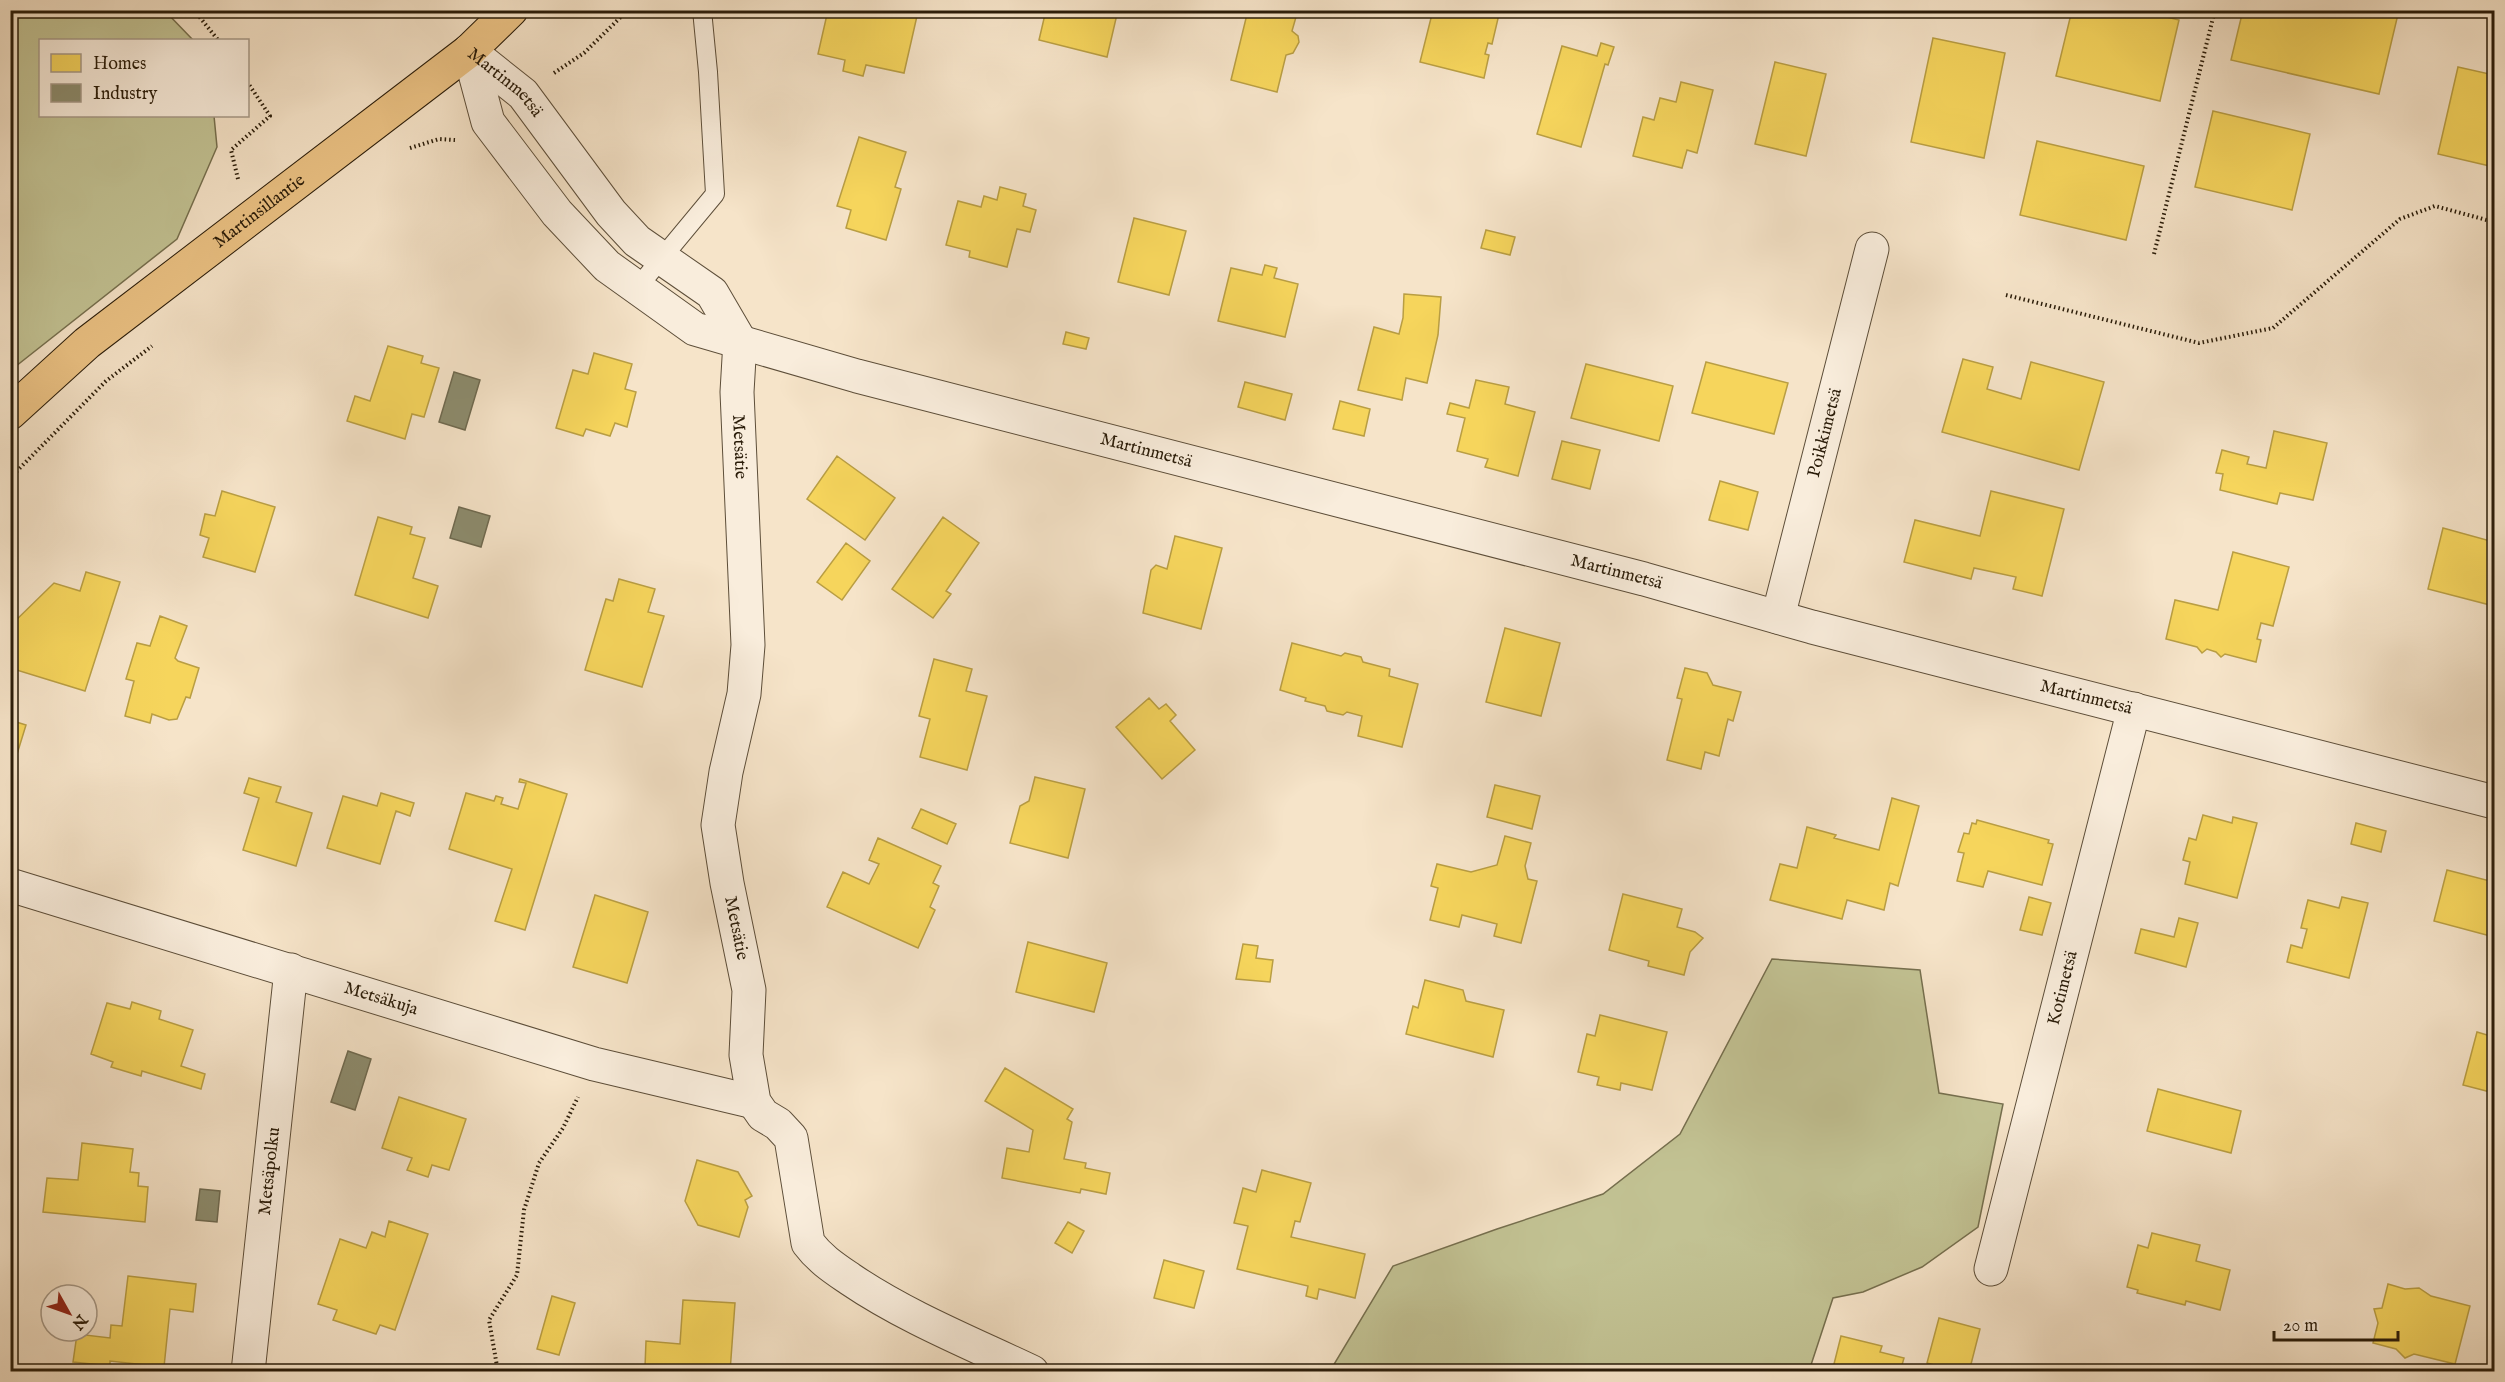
<svg xmlns="http://www.w3.org/2000/svg" width="2505" height="1382" font-family="'IM FELL English',serif">
	<style>
		.green { fill: #c2c293; stroke: #766f4e; stroke-width: 1.5 }
		.homes { fill: #f6d55c; stroke: #b99e43; stroke-width: 1.5 }
		.industry { fill: #8c8c6e; stroke: #6f6a50; stroke-width: 1.5 }
		.lines { fill: none; stroke-linecap: round; stroke-linejoin: round }
		.lane-casing { stroke: #5d4e39; stroke-width: 20 }
		.street-casing { stroke: #5d4e39; stroke-width: 35 }
		.primary-casing { stroke: #2a1c09; stroke-width: 35 }
		.path { stroke: #2a1c09; stroke-width: 4; stroke-dasharray: 1.5 3; stroke-linecap: butt }
		.lane { stroke: #f9eddc; stroke-width: 18 }
		.street { stroke: #f9eddc; stroke-width: 33 }
		.primary { stroke: #ebc284; stroke-width: 33 }
		.labels { text-anchor: middle; dominant-baseline: central; stroke-width: 6; stroke-linejoin: round; paint-order: stroke }
		.street-label { font-size: 18px; fill: #2a1c09; stroke: #f9eddc }
	</style>
	<rect width="100%" height="100%" fill="#f6e4c9"/>
	<filter id="stains"><feTurbulence type="fractalNoise" baseFrequency=".00333" numOctaves="4"/><feColorMatrix values="0 0 0 0 .2 0 0 0 0 .09 0 0 0 0 .02 0 0 0 .5 -.17"/></filter>
	<radialGradient id="worn" r=".72"><stop offset=".6" stop-color="#630" stop-opacity="0"/><stop offset="1" stop-color="#630" stop-opacity=".3"/></radialGradient>
	<!-- green -->
	<path class="green" d="M 11,10 L 165,11 L 193,40 L 40,40 L 40,116 L 214,116 L 217,147 L 177,239 L 11,370 Z
		M 1772,959 L 1920,970 L 1939,1093 L 2003,1104 L 1978,1227 L 1922,1267 L 1863,1292 L 1833,1298 L 1809,1371 L 1330,1371 L 1393,1266 L 1497,1229 L 1603,1194 L 1680,1134 Z"/>
	<!-- homes -->
	<path class="homes" d="M 828,10 L 892,10 L 917,16 L 904,73 L 866,65 L 863,76 L 843,71 L 845,60 L 818,54 Z
		M 1046,10 L 1118,10 L 1107,57 L 1039,40 Z
		M 1248,10 L 1298,10 L 1292,31 L 1298,36 L 1299,42 L 1293,53 L 1286,55 L 1277,92 L 1231,80 Z
		M 1433,10 L 1500,10 L 1492,44 L 1488,43 L 1485,54 L 1489,55 L 1484,78 L 1420,62 Z
		M 2072,10 L 2138,10 L 2179,20 L 2160,101 L 2056,76 Z
		M 2243,10 L 2399,10 L 2379,94 L 2231,60 Z
		M 1933,38 L 2005,53 L 1984,158 L 1911,142 Z
		M 1601,43 L 1614,47 L 1608,65 L 1605,64 L 1581,147 L 1537,134 L 1562,46 L 1597,56 Z
		M 1775,62 L 1826,74 L 1806,156 L 1755,144 Z
		M 2458,67 L 2494,75 L 2494,167 L 2438,154 Z
		M 1681,82 L 1713,90 L 1697,153 L 1687,150 L 1682,168 L 1633,156 L 1643,117 L 1654,120 L 1660,98 L 1676,102 Z
		M 2213,111 L 2310,134 L 2292,210 L 2195,187 Z
		M 859,137 L 906,152 L 895,187 L 901,189 L 886,240 L 846,228 L 851,210 L 837,206 Z
		M 2037,141 L 2144,166 L 2126,240 L 2020,215 Z
		M 1000,187 L 1026,194 L 1023,206 L 1036,210 L 1030,232 L 1017,229 L 1007,267 L 969,257 L 970,251 L 946,245 L 958,201 L 981,207 L 984,196 L 997,200 Z
		M 1134,218 L 1186,231 L 1169,295 L 1118,282 Z
		M 1486,230 L 1515,237 L 1510,255 L 1481,248 Z
		M 1265,265 L 1277,268 L 1274,278 L 1298,284 L 1285,337 L 1218,321 L 1231,268 L 1262,275 Z
		M 1404,294 L 1441,297 L 1438,335 L 1427,383 L 1406,378 L 1402,400 L 1358,390 L 1374,327 L 1399,334 L 1403,318 Z
		M 1066,332 L 1089,338 L 1086,349 L 1063,344 Z
		M 388,346 L 423,356 L 421,363 L 439,368 L 424,417 L 412,414 L 405,439 L 347,421 L 355,396 L 370,401 Z
		M 594,353 L 632,364 L 625,389 L 636,392 L 627,427 L 615,423 L 610,436 L 586,429 L 583,436 L 556,428 L 573,370 L 588,374 Z
		M 1963,359 L 1993,367 L 1987,389 L 2021,399 L 2031,362 L 2104,382 L 2079,470 L 1942,432 Z
		M 1706,362 L 1788,383 L 1774,434 L 1692,413 Z
		M 1586,364 L 1673,386 L 1659,441 L 1571,418 Z
		M 1476,380 L 1509,387 L 1505,404 L 1535,412 L 1518,476 L 1485,467 L 1488,459 L 1457,451 L 1465,418 L 1447,414 L 1450,403 L 1469,408 Z
		M 1245,382 L 1292,394 L 1285,420 L 1238,407 Z
		M 1340,401 L 1370,409 L 1364,436 L 1333,429 Z
		M 2274,431 L 2327,443 L 2313,500 L 2280,493 L 2277,504 L 2220,490 L 2223,474 L 2216,473 L 2222,450 L 2249,457 L 2247,464 L 2266,468 Z
		M 1562,441 L 1600,450 L 1590,489 L 1552,479 Z
		M 837,456 L 895,498 L 865,540 L 807,499 Z
		M 1720,481 L 1758,492 L 1748,530 L 1709,520 Z
		M 222,491 L 275,507 L 255,572 L 203,557 L 209,538 L 200,535 L 205,514 L 215,516 Z
		M 1991,491 L 2064,509 L 2042,596 L 2013,589 L 2016,577 L 1974,568 L 1971,579 L 1904,562 L 1915,520 L 1980,536 Z
		M 378,517 L 412,527 L 410,534 L 425,538 L 413,578 L 438,586 L 428,618 L 355,595 Z
		M 943,517 L 979,543 L 946,591 L 951,594 L 933,618 L 892,589 Z
		M 2443,528 L 2494,542 L 2494,587 L 2490,605 L 2428,589 Z
		M 1175,536 L 1222,548 L 1201,629 L 1143,613 L 1151,570 L 1156,565 L 1167,569 Z
		M 846,543 L 870,561 L 842,600 L 817,582 Z
		M 2233,552 L 2289,567 L 2273,626 L 2261,623 L 2257,639 L 2261,640 L 2256,662 L 2225,654 L 2221,657 L 2216,652 L 2207,649 L 2202,653 L 2197,647 L 2166,639 L 2175,600 L 2218,610 Z
		M 86,572 L 120,582 L 85,691 L 10,668 L 10,626 L 54,583 L 80,591 Z
		M 619,579 L 655,589 L 648,612 L 664,616 L 642,687 L 585,670 L 606,599 L 613,601 Z
		M 160,616 L 187,626 L 175,658 L 178,661 L 199,668 L 190,698 L 186,697 L 177,719 L 169,720 L 152,714 L 150,723 L 125,716 L 134,681 L 126,679 L 137,643 L 150,646 Z
		M 1505,628 L 1560,643 L 1541,716 L 1486,702 Z
		M 1292,643 L 1341,656 L 1345,653 L 1361,657 L 1363,662 L 1390,669 L 1389,676 L 1418,684 L 1402,747 L 1358,736 L 1362,716 L 1347,712 L 1343,715 L 1327,711 L 1325,706 L 1305,701 L 1306,698 L 1280,690 Z
		M 934,659 L 972,669 L 966,691 L 987,696 L 967,770 L 920,757 L 930,719 L 919,716 Z
		M 1685,668 L 1707,673 L 1713,685 L 1741,692 L 1733,721 L 1728,719 L 1719,756 L 1705,752 L 1701,769 L 1667,760 L 1682,699 L 1677,698 Z
		M 1149,698 L 1159,709 L 1166,704 L 1176,715 L 1170,721 L 1195,750 L 1162,779 L 1116,727 Z
		M 10,720 L 26,725 L 10,777 Z
		M 1035,777 L 1085,789 L 1068,858 L 1010,843 L 1020,806 L 1029,801 Z
		M 249,778 L 281,787 L 276,802 L 312,813 L 296,866 L 243,850 L 259,798 L 244,793 Z
		M 520,779 L 567,794 L 525,930 L 495,921 L 512,869 L 449,849 L 466,793 L 494,801 L 496,796 L 503,798 L 501,804 L 518,809 L 526,783 L 519,782 Z
		M 1495,785 L 1540,796 L 1532,829 L 1487,817 Z
		M 381,793 L 414,803 L 410,816 L 396,811 L 380,864 L 327,848 L 343,796 L 377,806 Z
		M 1892,798 L 1919,806 L 1898,886 L 1890,883 L 1884,910 L 1847,900 L 1842,919 L 1770,900 L 1780,864 L 1797,868 L 1807,827 L 1836,835 L 1834,838 L 1879,850 Z
		M 921,809 L 956,824 L 947,844 L 912,828 Z
		M 2203,815 L 2232,823 L 2233,817 L 2257,823 L 2237,898 L 2185,884 L 2190,862 L 2183,860 L 2189,838 L 2196,840 Z
		M 1977,820 L 2049,840 L 2048,843 L 2053,844 L 2042,885 L 1988,871 L 1983,887 L 1957,881 L 1964,853 L 1958,852 L 1964,833 L 1969,834 L 1972,823 L 1976,824 Z
		M 2356,823 L 2386,831 L 2381,852 L 2351,844 Z
		M 1505,836 L 1531,843 L 1525,866 L 1528,879 L 1537,881 L 1521,943 L 1494,936 L 1497,924 L 1462,915 L 1459,927 L 1430,920 L 1438,888 L 1431,886 L 1437,864 L 1471,872 L 1497,865 Z
		M 878,838 L 941,866 L 933,883 L 939,886 L 930,907 L 935,910 L 918,948 L 827,907 L 843,872 L 869,884 L 879,864 L 869,860 Z
		M 2447,870 L 2494,882 L 2494,937 L 2434,921 Z
		M 1623,894 L 1682,909 L 1677,927 L 1695,932 L 1703,938 L 1690,952 L 1684,975 L 1648,966 L 1649,961 L 1609,950 Z
		M 595,895 L 648,912 L 627,983 L 573,967 Z
		M 2029,897 L 2051,903 L 2042,935 L 2020,930 Z
		M 2342,897 L 2368,903 L 2349,978 L 2287,962 L 2291,945 L 2302,948 L 2307,929 L 2301,928 L 2308,900 L 2339,908 Z
		M 2179,918 L 2198,923 L 2186,967 L 2135,953 L 2141,929 L 2174,937 Z
		M 1028,942 L 1107,963 L 1094,1012 L 1016,992 Z
		M 1243,944 L 1258,946 L 1256,958 L 1273,960 L 1270,982 L 1236,979 Z
		M 1425,980 L 1463,990 L 1466,1001 L 1504,1010 L 1493,1057 L 1406,1034 L 1413,1006 L 1418,1008 Z
		M 132,1002 L 161,1011 L 159,1019 L 193,1030 L 181,1066 L 205,1074 L 201,1089 L 142,1071 L 141,1076 L 111,1067 L 113,1062 L 91,1054 L 107,1003 L 130,1009 Z
		M 1600,1015 L 1667,1032 L 1652,1090 L 1621,1083 L 1620,1090 L 1597,1085 L 1599,1077 L 1578,1072 L 1587,1034 L 1595,1036 Z
		M 2477,1032 L 2494,1037 L 2494,1093 L 2463,1085 Z
		M 1005,1068 L 1073,1109 L 1067,1119 L 1072,1122 L 1064,1159 L 1086,1163 L 1085,1168 L 1110,1173 L 1106,1194 L 1081,1189 L 1080,1193 L 1002,1178 L 1007,1148 L 1029,1152 L 1033,1130 L 985,1101 Z
		M 2158,1089 L 2241,1111 L 2231,1153 L 2147,1131 Z
		M 399,1097 L 466,1119 L 449,1170 L 432,1165 L 428,1177 L 407,1170 L 412,1158 L 382,1148 Z
		M 82,1143 L 133,1149 L 130,1172 L 139,1173 L 138,1186 L 148,1187 L 145,1222 L 43,1212 L 47,1178 L 78,1180 Z
		M 697,1160 L 738,1172 L 752,1196 L 745,1200 L 748,1207 L 739,1237 L 698,1225 L 685,1201 Z
		M 1262,1170 L 1311,1183 L 1300,1222 L 1295,1221 L 1291,1237 L 1365,1254 L 1355,1298 L 1319,1289 L 1317,1299 L 1306,1296 L 1308,1286 L 1237,1269 L 1248,1226 L 1234,1223 L 1243,1188 L 1256,1192 Z
		M 389,1221 L 428,1234 L 395,1330 L 380,1325 L 376,1334 L 333,1320 L 337,1310 L 318,1304 L 340,1239 L 366,1248 L 372,1232 L 385,1237 Z
		M 1068,1222 L 1084,1231 L 1072,1253 L 1055,1243 Z
		M 2152,1233 L 2200,1245 L 2196,1261 L 2230,1270 L 2220,1310 L 2186,1301 L 2185,1305 L 2137,1293 L 2138,1290 L 2127,1287 L 2138,1245 L 2148,1248 Z
		M 1164,1260 L 1204,1271 L 1194,1308 L 1154,1298 Z
		M 128,1276 L 196,1284 L 193,1312 L 170,1309 L 164,1367 L 110,1361 L 110,1366 L 73,1362 L 77,1334 L 110,1338 L 111,1325 L 122,1326 Z
		M 2388,1284 L 2405,1289 L 2419,1288 L 2431,1296 L 2470,1306 L 2455,1364 L 2414,1354 L 2405,1358 L 2396,1349 L 2373,1343 L 2378,1323 L 2374,1309 L 2382,1308 Z
		M 552,1296 L 575,1303 L 559,1355 L 537,1349 Z
		M 683,1300 L 735,1303 L 730,1372 L 678,1372 L 645,1367 L 646,1341 L 680,1344 Z
		M 1939,1318 L 1980,1329 L 1969,1372 L 1959,1372 L 1927,1363 Z
		M 1841,1336 L 1882,1346 L 1880,1352 L 1904,1358 L 1900,1372 L 1832,1372 Z"/>
	<!-- industry -->
	<path class="industry" d="M 454,372 L 480,380 L 465,430 L 439,422 Z
		M 459,507 L 490,516 L 481,547 L 450,538 Z
		M 348,1051 L 371,1059 L 355,1110 L 331,1102 Z
		M 200,1189 L 220,1191 L 217,1222 L 196,1220 Z"/>
	<g class="lines">
		<!-- lane casing -->
		<g class="lane-casing">
			<path id="lane" d="M 637,288 L 715,194 L 708,72 L 702,10"/>
		</g>
		<!-- street casing -->
		<g class="street-casing">
			<g id="street">
				<path id="s1" d="M 469,51 L 488,122 L 557,213 L 607,266 L 695,329 L 857,376 L 1644,579 L 1812,627 L 2494,802"/>
				<path id="s2" d="M 469,51 L 523,94 L 611,213 L 637,241 L 712,293 L 740,341"/>
				<path id="s3" d="M 740,341 L 737,392 L 748,645 L 744,694 L 726,772 L 718,825 L 727,883 L 749,990 L 746,1055 L 754,1102 L 763,1115 L 778,1124 L 791,1138 L 808,1243 C 820,1259 834,1268 850,1279 C 906,1317 971,1343 1032,1372"/>
				<path id="s4" d="M 1778,617 L 1872,249"/>
				<path id="s5" d="M 10,885 L 594,1064 L 754,1102"/>
				<path id="s6" d="M 1991,1269 L 2134,709"/>
				<path id="s7" d="M 248,1372 L 291,970"/>
			</g>
		</g>
		<!-- primary casing -->
		<g class="primary-casing">
			<g id="primary">
				<path id="s8" d="M 10,413 L 87,343 L 469,51 L 511,10"/>
			</g>
		</g>
		<!-- path -->
		<path class="path" d="M 194,10 L 218,40
			M 554,73 L 584,53 L 628,10
			M 410,148 L 439,139 L 455,140
			M 238,179 L 231,150 L 270,116 L 248,83
			M 2154,254 L 2215,10
			M 2006,295 L 2199,343 L 2273,328 L 2400,219 L 2435,206 L 2494,222
			M 10,478 L 106,381 L 152,346
			M 498,1372 L 489,1320 L 517,1275 L 524,1210 L 539,1163 L 563,1128 L 578,1097"/>
		<!-- lane -->
		<use href="#lane" class="lane"/>
		<!-- street -->
		<use href="#street" class="street"/>
		<!-- primary -->
		<use href="#primary" class="primary"/>
	</g>
	<g class="labels">
		<!-- street labels -->
		<g class="street-label">
			<text stroke="none"><textPath href="#s2" startOffset="48">Martinmetsä</textPath></text>
			<text stroke="none"><textPath href="#s8" startOffset="321">Martinsillantie</textPath></text>
			<text stroke="none"><textPath href="#s4" startOffset="190">Poikkimetsä</textPath></text>
			<text stroke="none"><textPath href="#s3" startOffset="106">Metsätie</textPath></text>
			<text stroke="none"><textPath href="#s1" startOffset="836">Martinmetsä</textPath></text>
			<text stroke="none"><textPath href="#s1" startOffset="1322">Martinmetsä</textPath></text>
			<text stroke="none"><textPath href="#s1" startOffset="1808">Martinmetsä</textPath></text>
			<text stroke="none"><textPath href="#s3" startOffset="592">Metsätie</textPath></text>
			<text stroke="none"><textPath href="#s6" startOffset="290">Kotimetsä</textPath></text>
			<text stroke="none"><textPath href="#s5" startOffset="388">Metsäkuja</textPath></text>
			<text stroke="none"><textPath href="#s7" startOffset="202">Metsäpolku</textPath></text>
		</g>
	</g>
	<!-- margin -->
	<rect width="2505" height="1382" fill="none" stroke="#f6e4c9" stroke-width="36"/>
	<rect x="12" y="12" width="2481" height="1358" fill="none" stroke="#2a1c09" stroke-width="3"/>
	<rect x="18" y="18" width="2469" height="1346" fill="none" stroke="#2a1c09" stroke-width="1.5"/>
	<!-- legend -->
	<rect x="39" y="39" width="210" height="78" fill="#f9eddc" stroke="#a69988" stroke-width="1.5"/>
	<rect x="51" y="54" width="30" height="18" fill="#f6d55c" stroke="#a69988" stroke-width="1.5"/>
	<text x="93" y="69" font-size="18" fill="#2a1c09">Homes</text>
	<rect x="51" y="84" width="30" height="18" fill="#8c8c6e" stroke="#a69988" stroke-width="1.5"/>
	<text x="93" y="99" font-size="18" fill="#2a1c09">Industry</text>
	<!-- north arrow -->
	<g transform="translate(69 1313) rotate(130)"><circle r="28" fill="#f9eddc" stroke="#a69988" stroke-width="1.5"/>
	<path d="M0-4.5L10 22L0 15L-10 22Z" fill="#8f2418"/>
	<text y="-9" font-size="16" font-weight="bold" text-anchor="middle" fill="#2a1c09">N</text>
	</g>
	<!-- scale -->
	<path d="M2274 1331v9h124v-9" fill="none" stroke="#2a1c09" stroke-width="3"/>
	<text x="2283" y="1331" font-size="18" fill="#2a1c09" stroke="#f9eddc" stroke-width="4.5" paint-order="stroke">20 m</text>
	<rect width="100%" height="100%" filter="url(#stains)"/>
	<rect width="100%" height="100%" fill="url(#worn)"/>
</svg>
